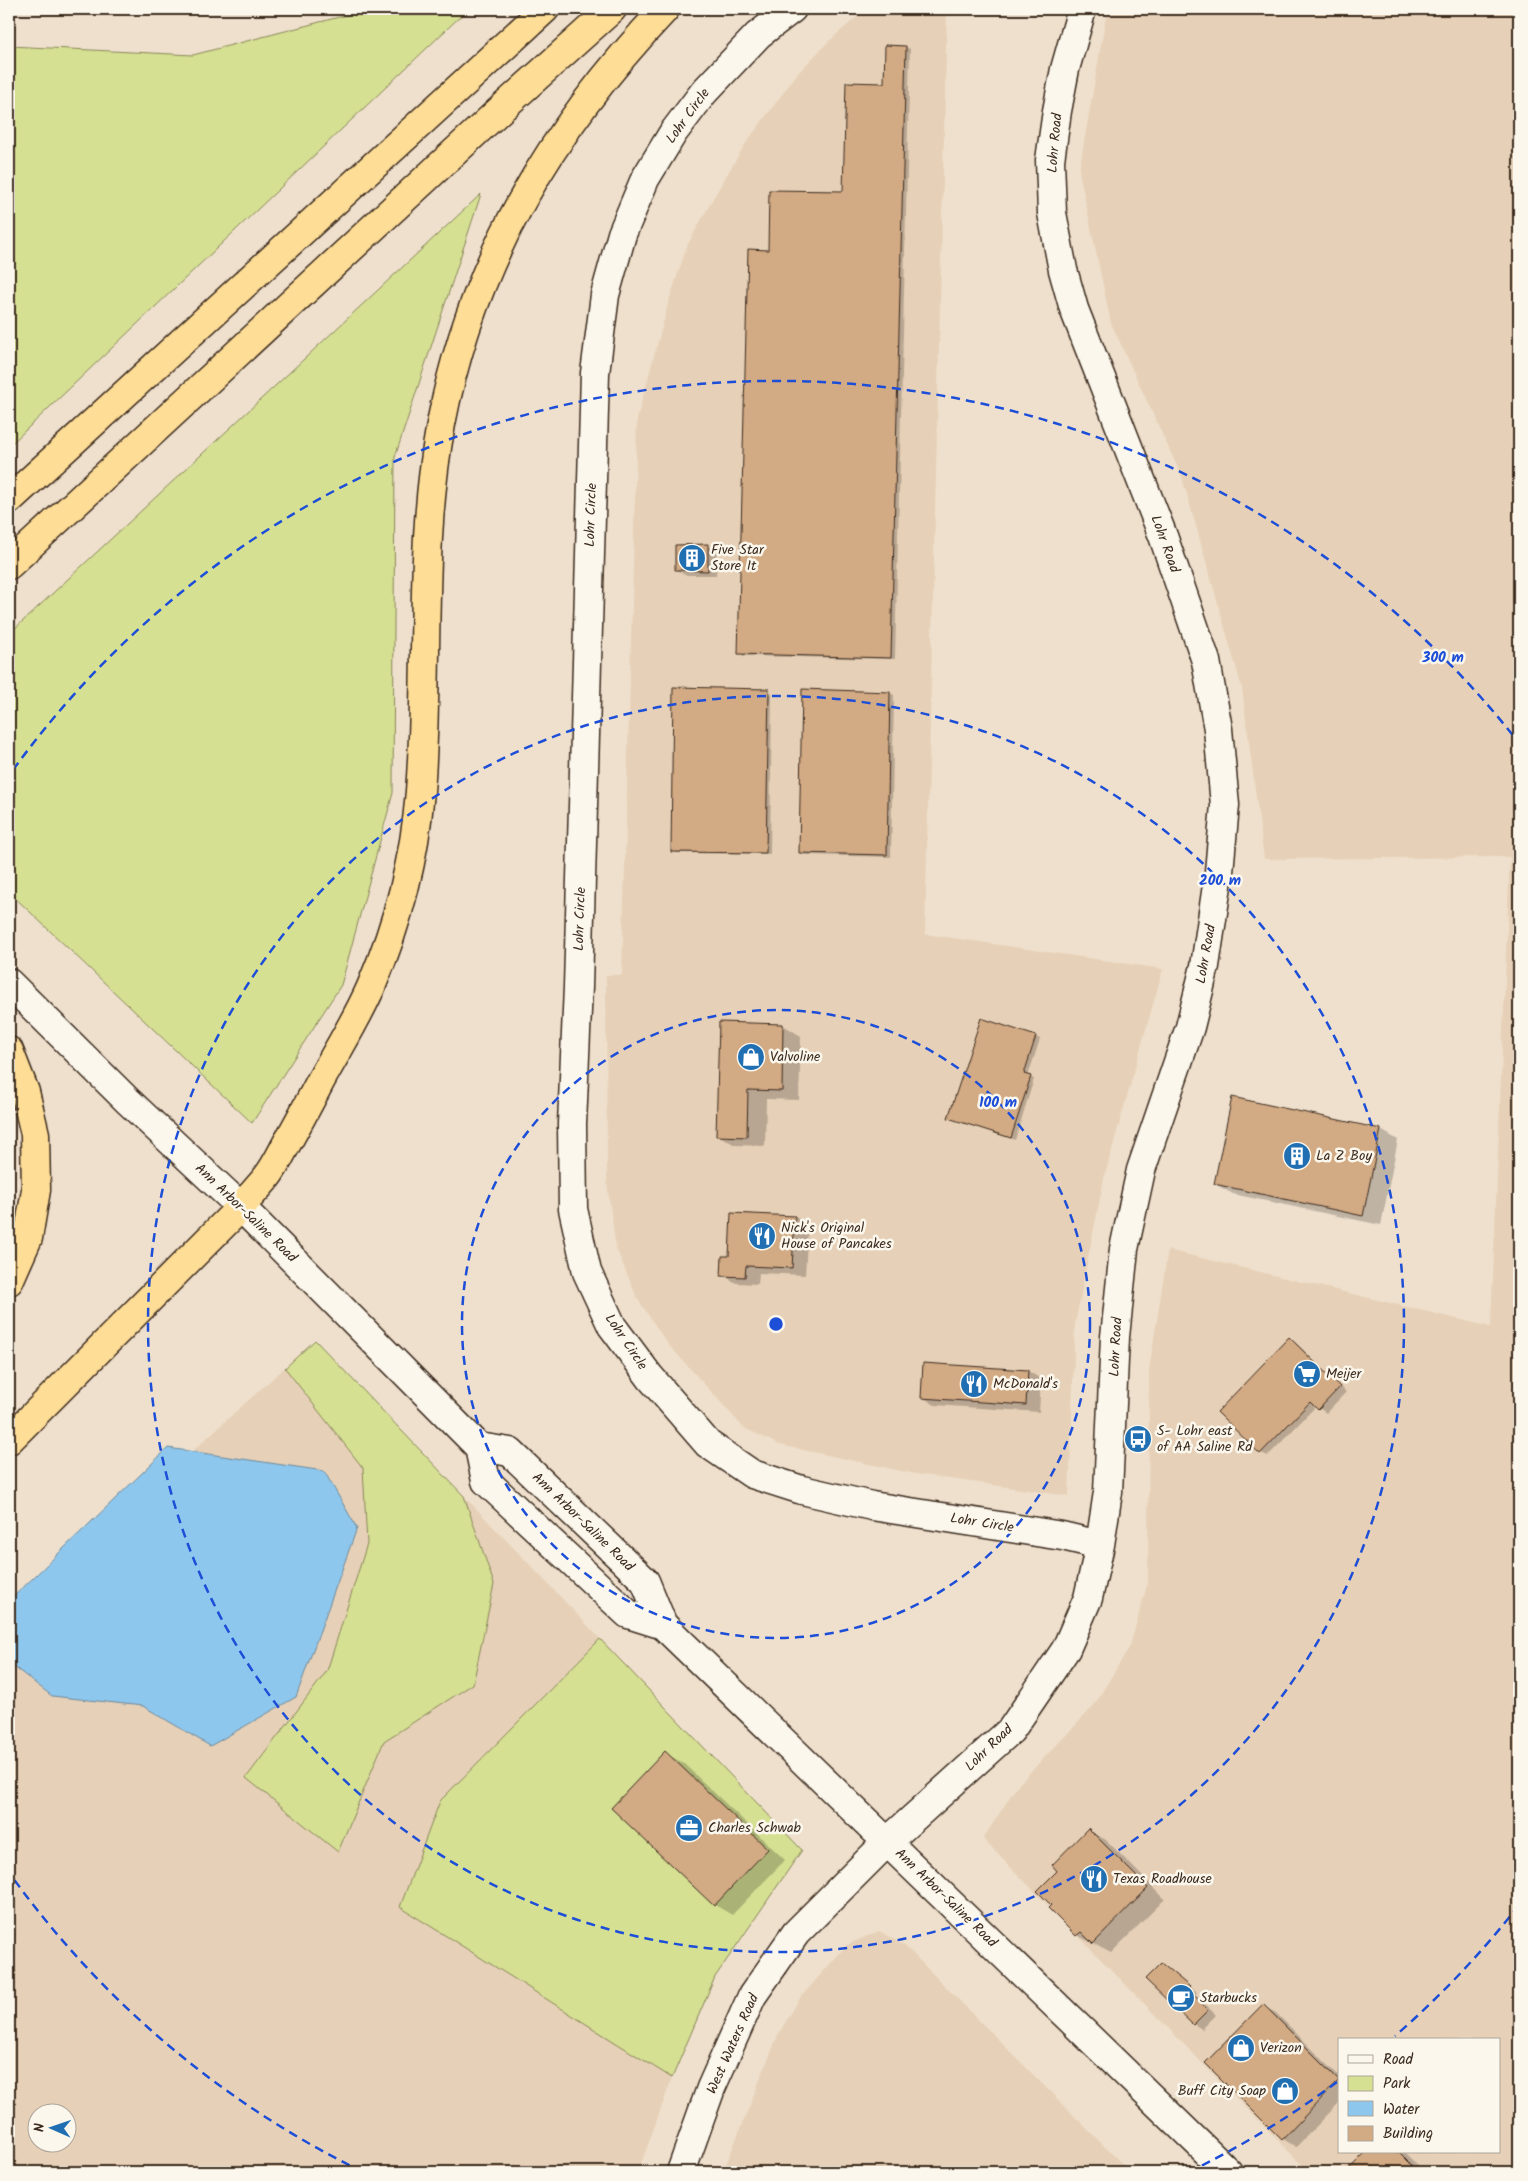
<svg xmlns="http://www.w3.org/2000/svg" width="1528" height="2181" font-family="Kalam,sans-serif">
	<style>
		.built { fill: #e6d0b7; fill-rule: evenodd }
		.green { fill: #d5e093; stroke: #888558 }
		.water { fill: #8ec7ed; stroke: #6d889a }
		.shadow { fill: #0003 }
		.building { fill: #d2aa84; stroke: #3b2a1e }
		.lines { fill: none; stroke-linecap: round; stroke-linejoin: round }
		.secondary-casing { stroke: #3b2a1e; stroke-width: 31 }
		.highway-casing { stroke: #3b2a1e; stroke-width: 31 }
		.secondary { stroke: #fbf7ec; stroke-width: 28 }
		.highway { stroke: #fedd96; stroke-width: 28 }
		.ring { fill: none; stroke: #1d4ed8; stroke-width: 2.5; stroke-dasharray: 9 6 }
		.labels { text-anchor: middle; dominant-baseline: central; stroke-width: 5; stroke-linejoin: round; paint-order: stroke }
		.street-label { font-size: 14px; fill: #3b2a1e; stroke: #fbf7ec }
		.poi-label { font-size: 14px; fill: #3b2a1e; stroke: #fbf7ec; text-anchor: start }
		.centre { fill: #1d4ed8; stroke: #fbf7ec; stroke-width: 2.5 }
		.ring-label { font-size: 15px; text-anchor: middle; font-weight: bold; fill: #1d4ed8; stroke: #fbf7ec; stroke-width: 5; stroke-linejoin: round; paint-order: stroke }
	</style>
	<rect width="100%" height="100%" fill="#efe0cd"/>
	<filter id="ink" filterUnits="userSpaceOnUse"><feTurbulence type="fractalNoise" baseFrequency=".02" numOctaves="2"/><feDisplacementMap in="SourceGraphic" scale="10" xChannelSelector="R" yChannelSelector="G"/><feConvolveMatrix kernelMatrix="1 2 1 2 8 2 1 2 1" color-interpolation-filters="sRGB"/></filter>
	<g filter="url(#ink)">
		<!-- built -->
		<path class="built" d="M 866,9 L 947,9 L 925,934 L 1163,969 L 1104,1178 L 1075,1324 L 1069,1496 L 916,1474 L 780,1445 L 744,1428 L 667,1343 L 637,1298 L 616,1248 L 607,1183 L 606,975 L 622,975 L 637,419 L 669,301 L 687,246 L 715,195 L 744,146 L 797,74 L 828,42 Z
			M 1112,9 L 1519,9 L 1519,2172 L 1309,2172 L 983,1839 L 1017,1786 L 1093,1707 L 1130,1646 L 1148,1582 L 1149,1370 L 1168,1250 L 1491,1327 L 1510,857 L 1264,859 L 1242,688 L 1182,477 L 1111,323 L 1079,171 L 1106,17 ZM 1339,2040 L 1499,2040 L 1499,2152 L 1339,2152 Z
			M 315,1340 L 802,1850 L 715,1977 L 672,2078 L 638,2172 L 9,2172 L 9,1617 ZM 38,2114 L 68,2114 L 68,2144 L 38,2144 Z
			M 879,1931 L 905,1946 L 1130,2172 L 723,2172 L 778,2035 L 800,1998 L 847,1945 Z"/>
		<!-- green -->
		<path class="green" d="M 370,9 L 468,9 L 9,446 L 9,46 L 193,55 Z
			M 481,194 L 395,457 L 393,793 L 341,985 L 252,1123 L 9,892 L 9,634 Z
			M 315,1340 L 464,1496 L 494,1584 L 473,1684 L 384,1741 L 338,1852 L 246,1778 L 327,1671 L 367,1544 L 363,1468 L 285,1368 Z
			M 600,1639 L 802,1850 L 715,1977 L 672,2078 L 400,1907 L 440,1801 Z"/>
		<!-- water -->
		<path class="water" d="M 168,1448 L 324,1471 L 357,1528 L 296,1697 L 210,1746 L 143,1706 L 52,1696 L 9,1663 L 9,1601 Z"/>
		<!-- shadow -->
		<path class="shadow" d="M 906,47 L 910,49 L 895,659 L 744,656 L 740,653 L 844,192 L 885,84 Z
			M 677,546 L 708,546 L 717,551 L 716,575 L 685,575 L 677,570 Z
			M 768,690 L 772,693 L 770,854 L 676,853 L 672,851 Z
			M 890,693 L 894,695 L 891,857 L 804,855 L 800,852 Z
			M 720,1023 L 783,1025 L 801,1036 L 799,1100 L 766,1099 L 765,1146 L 735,1145 L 718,1135 Z
			M 1036,1037 L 1040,1039 L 1028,1076 L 1034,1079 L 1015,1140 L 950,1118 Z
			M 1381,1130 L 1398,1140 L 1381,1225 L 1233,1194 L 1215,1184 Z
			M 795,1217 L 808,1225 L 805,1275 L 759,1273 L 758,1284 L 736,1283 L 723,1275 L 730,1257 Z
			M 1290,1339 L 1296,1343 L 1346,1392 L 1326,1413 L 1316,1406 L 1268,1456 L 1261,1453 Z
			M 924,1365 L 1028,1371 L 1041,1379 L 1039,1412 L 935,1405 L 922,1397 Z
			M 665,1753 L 683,1763 L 785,1860 L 732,1915 L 715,1905 Z
			M 1088,1830 L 1106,1840 L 1165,1899 L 1111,1953 L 1077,1935 L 1053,1905 L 1059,1871 Z
			M 1161,1964 L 1197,1993 L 1195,1995 L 1216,2015 L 1202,2029 L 1193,2024 Z
			M 1263,2006 L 1276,2013 L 1339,2076 L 1339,2103 L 1296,2147 L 1283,2139 Z
			M 1368,2152 L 1405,2152 L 1425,2172 L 1348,2172 Z"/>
		<!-- building -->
		<path class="building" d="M 885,45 L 906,46 L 891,658 L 738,654 L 748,249 L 768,250 L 769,190 L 843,191 L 846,82 L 884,83 Z
			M 708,544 L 708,571 L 675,570 L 675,545 Z
			M 673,687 L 769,689 L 766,853 L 671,852 Z
			M 802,689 L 890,692 L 887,855 L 799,853 Z
			M 981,1018 L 1036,1036 L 1024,1074 L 1031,1076 L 1011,1138 L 948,1118 Z
			M 719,1022 L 783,1024 L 782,1091 L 748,1090 L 747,1137 L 716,1136 Z
			M 1232,1097 L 1381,1129 L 1363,1216 L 1214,1184 Z
			M 731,1213 L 795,1216 L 792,1268 L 746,1266 L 745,1277 L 721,1276 L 722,1256 L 729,1256 Z
			M 1289,1337 L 1340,1387 L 1318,1410 L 1310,1402 L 1260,1454 L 1217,1412 Z
			M 923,1363 L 1028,1370 L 1026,1405 L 921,1398 Z
			M 665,1751 L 768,1849 L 714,1906 L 611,1808 Z
			M 1088,1828 L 1148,1888 L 1093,1944 L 1081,1932 L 1076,1936 L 1048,1908 L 1051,1905 L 1037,1891 L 1057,1871 L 1052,1865 Z
			M 1161,1963 L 1190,1987 L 1188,1989 L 1208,2010 L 1193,2025 L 1145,1979 Z
			M 1263,2004 L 1339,2080 L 1282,2140 L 1205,2063 Z
			M 1366,2152 L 1399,2152 L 1419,2172 L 1346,2172 Z"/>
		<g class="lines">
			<!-- secondary casing -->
			<g class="secondary-casing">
				<path id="secondary" d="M 792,9 L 758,35 L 704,92 L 673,133 L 645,179 L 622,234 L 605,295 L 595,373 L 578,987 L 572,1124 L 573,1209 L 587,1272 L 612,1326 L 650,1377 L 708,1444 L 752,1474 L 802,1490 L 872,1506 L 1062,1536 L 1100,1545
					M 9,983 L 128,1101 L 241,1207 L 479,1447 L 486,1481 L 502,1496 L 628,1614 L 663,1625
					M 479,1447 L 510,1452 L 645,1581 L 663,1625 L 1228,2172
					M 681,2172 L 711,2088 L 752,1996 L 796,1933 L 888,1841 L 1011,1730 L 1066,1649 L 1088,1598 L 1100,1545 L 1108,1492 L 1115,1337 L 1124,1249 L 1141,1170 L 1190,1027 L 1205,966 L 1219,872 L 1225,805 L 1218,729 L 1206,661 L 1163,536 L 1074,309 L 1063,270 L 1052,213 L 1050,160 L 1057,111 L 1065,69 L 1082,9"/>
			</g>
			<!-- highway casing -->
			<g class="highway-casing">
				<path id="highway" d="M 9,500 L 545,9
					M 9,565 L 500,110 L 612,9
					M 9,1051 L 25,1092 L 35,1134 L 36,1190 L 28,1238 L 9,1281
					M 9,1440 L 241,1207 C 249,1197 259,1187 267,1177 C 275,1167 281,1154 287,1143 C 299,1122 310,1101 321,1080 C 338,1049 357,1019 371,987 C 397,926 415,857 420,791 C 430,669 418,545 441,424 C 472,261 552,128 665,9"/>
			</g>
			<!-- secondary -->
			<use href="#secondary" class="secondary"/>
			<!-- highway -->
			<use href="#highway" class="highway"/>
		</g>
	</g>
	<!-- distance rings -->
	<g class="ring">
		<circle cx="776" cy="1324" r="314"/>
		<circle cx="776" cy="1324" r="628"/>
		<path d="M1519 1905A943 943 0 0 1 1395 2036M1337 2082A943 943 0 0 1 1189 2172M363 2172A943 943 0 0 1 13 1878M13 770A943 943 0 0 1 1519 743"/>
	</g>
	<!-- icons -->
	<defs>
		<g id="building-disc" transform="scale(1.4375)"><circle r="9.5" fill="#1f6fb2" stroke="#fbf7ec"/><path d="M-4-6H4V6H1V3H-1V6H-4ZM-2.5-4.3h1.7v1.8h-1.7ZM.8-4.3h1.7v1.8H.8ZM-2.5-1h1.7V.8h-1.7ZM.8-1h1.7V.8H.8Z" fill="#fff"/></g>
		<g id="shop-disc" transform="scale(1.4375)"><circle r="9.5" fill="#1f6fb2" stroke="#fbf7ec"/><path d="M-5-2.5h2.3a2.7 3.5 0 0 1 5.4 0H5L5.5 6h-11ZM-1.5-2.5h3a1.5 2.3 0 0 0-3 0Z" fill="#fff"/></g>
		<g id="restaurant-disc" transform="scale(1.4375)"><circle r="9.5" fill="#1f6fb2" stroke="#fbf7ec"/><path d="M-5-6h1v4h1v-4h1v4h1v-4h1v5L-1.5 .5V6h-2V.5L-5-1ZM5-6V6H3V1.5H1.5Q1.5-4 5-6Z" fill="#fff"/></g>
		<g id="supermarket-disc" transform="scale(1.4375)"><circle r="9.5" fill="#1f6fb2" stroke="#fbf7ec"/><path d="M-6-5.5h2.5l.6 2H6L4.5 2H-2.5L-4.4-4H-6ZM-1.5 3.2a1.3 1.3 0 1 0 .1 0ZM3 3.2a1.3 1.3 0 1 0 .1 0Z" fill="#fff"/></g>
		<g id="bus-disc" transform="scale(1.4375)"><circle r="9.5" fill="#1f6fb2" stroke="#fbf7ec"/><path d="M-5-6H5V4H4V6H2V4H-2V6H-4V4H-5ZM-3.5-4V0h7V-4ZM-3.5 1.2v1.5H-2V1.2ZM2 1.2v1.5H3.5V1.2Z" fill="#fff"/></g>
		<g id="office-disc" transform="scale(1.4375)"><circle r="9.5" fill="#1f6fb2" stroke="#fbf7ec"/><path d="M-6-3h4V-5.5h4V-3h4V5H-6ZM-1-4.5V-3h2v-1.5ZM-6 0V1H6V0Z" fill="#fff"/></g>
		<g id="cafe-disc" transform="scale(1.4375)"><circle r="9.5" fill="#1f6fb2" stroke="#fbf7ec"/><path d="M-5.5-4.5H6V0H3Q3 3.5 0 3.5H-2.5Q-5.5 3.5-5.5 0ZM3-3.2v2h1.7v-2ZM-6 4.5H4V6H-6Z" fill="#fff"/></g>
	</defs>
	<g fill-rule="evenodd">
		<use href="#building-disc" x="692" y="558"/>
		<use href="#shop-disc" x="751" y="1057"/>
		<use href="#building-disc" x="1297" y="1156"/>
		<use href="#restaurant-disc" x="762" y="1236"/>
		<use href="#supermarket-disc" x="1307" y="1374"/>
		<use href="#restaurant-disc" x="974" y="1384"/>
		<use href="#bus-disc" x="1138" y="1439"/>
		<use href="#office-disc" x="689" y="1828"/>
		<use href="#restaurant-disc" x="1094" y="1879"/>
		<use href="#cafe-disc" x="1181" y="1998"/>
		<use href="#shop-disc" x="1241" y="2048"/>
		<use href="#shop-disc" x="1285" y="2091"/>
	</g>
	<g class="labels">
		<!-- street labels -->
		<g class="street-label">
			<text transform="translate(688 116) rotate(-54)">Lohr Circle</text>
			<text transform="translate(1055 143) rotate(-85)">Lohr Road</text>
			<text transform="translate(591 515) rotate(-88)">Lohr Circle</text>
			<text transform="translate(1165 544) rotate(70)">Lohr Road</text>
			<text transform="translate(580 919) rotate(-88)">Lohr Circle</text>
			<text transform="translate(1206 954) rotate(-80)">Lohr Road</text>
			<text transform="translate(246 1213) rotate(44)">Ann Arbor-Saline Road</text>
			<text transform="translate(626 1342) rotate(56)">Lohr Circle</text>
			<text transform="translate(1116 1347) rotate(-87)">Lohr Road</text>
			<text transform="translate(583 1522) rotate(44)">Ann Arbor-Saline Road</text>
			<text transform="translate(982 1523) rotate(9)">Lohr Circle</text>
			<text transform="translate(989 1748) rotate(-44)">Lohr Road</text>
			<text transform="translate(946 1898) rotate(44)">Ann Arbor-Saline Road</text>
			<text transform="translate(733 2044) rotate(-66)">West Waters Road</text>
		</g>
		<!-- poi labels -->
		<g class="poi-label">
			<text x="711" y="550">Five Star<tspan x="711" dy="16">Store It</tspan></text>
			<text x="770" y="1057">Valvoline</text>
			<text x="1316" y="1156">La Z Boy</text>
			<text x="781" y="1228">Nick's Original<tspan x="781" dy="16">House of Pancakes</tspan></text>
			<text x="1326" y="1374">Meijer</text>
			<text x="993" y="1384">McDonald's</text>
			<text x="1157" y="1431">S- Lohr east<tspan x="1157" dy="16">of AA Saline Rd</tspan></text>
			<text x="708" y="1828">Charles Schwab</text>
			<text x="1113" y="1879">Texas Roadhouse</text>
			<text x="1200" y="1998">Starbucks</text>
			<text x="1260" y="2048">Verizon</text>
			<text x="1266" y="2091" text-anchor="end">Buff City Soap</text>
		</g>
	</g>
	<circle cx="776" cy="1324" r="8" class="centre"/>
	<g class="ring-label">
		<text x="1443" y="662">300 m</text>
		<text x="1220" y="885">200 m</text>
		<text x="998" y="1107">100 m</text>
	</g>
	<!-- margin -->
	<rect width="1528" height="2181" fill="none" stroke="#fbf7ec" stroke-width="30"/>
	<rect x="15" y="15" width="1498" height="2151" fill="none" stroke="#3b2a1e" stroke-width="2" filter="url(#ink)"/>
	<!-- legend -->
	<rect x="1338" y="2038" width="162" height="115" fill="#fbf7ec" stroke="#aea59a"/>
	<rect x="1348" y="2055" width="25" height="8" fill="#fbf7ec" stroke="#aea59a"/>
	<text x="1383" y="2064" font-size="15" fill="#3b2a1e">Road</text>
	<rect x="1348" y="2076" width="25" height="15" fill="#d5e093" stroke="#aea59a"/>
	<text x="1383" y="2088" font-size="15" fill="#3b2a1e">Park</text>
	<rect x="1348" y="2101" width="25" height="15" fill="#8ec7ed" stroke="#aea59a"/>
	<text x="1383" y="2114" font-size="15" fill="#3b2a1e">Water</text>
	<rect x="1348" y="2126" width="25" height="15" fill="#d2aa84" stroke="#aea59a"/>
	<text x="1383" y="2138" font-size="15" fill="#3b2a1e">Building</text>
	<!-- north arrow -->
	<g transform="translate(52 2128) rotate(272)"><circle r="24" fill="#fbf7ec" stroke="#aea59a"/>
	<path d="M0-4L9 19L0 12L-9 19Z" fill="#1f6fb2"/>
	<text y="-8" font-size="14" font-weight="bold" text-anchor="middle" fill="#3b2a1e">N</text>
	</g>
</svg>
